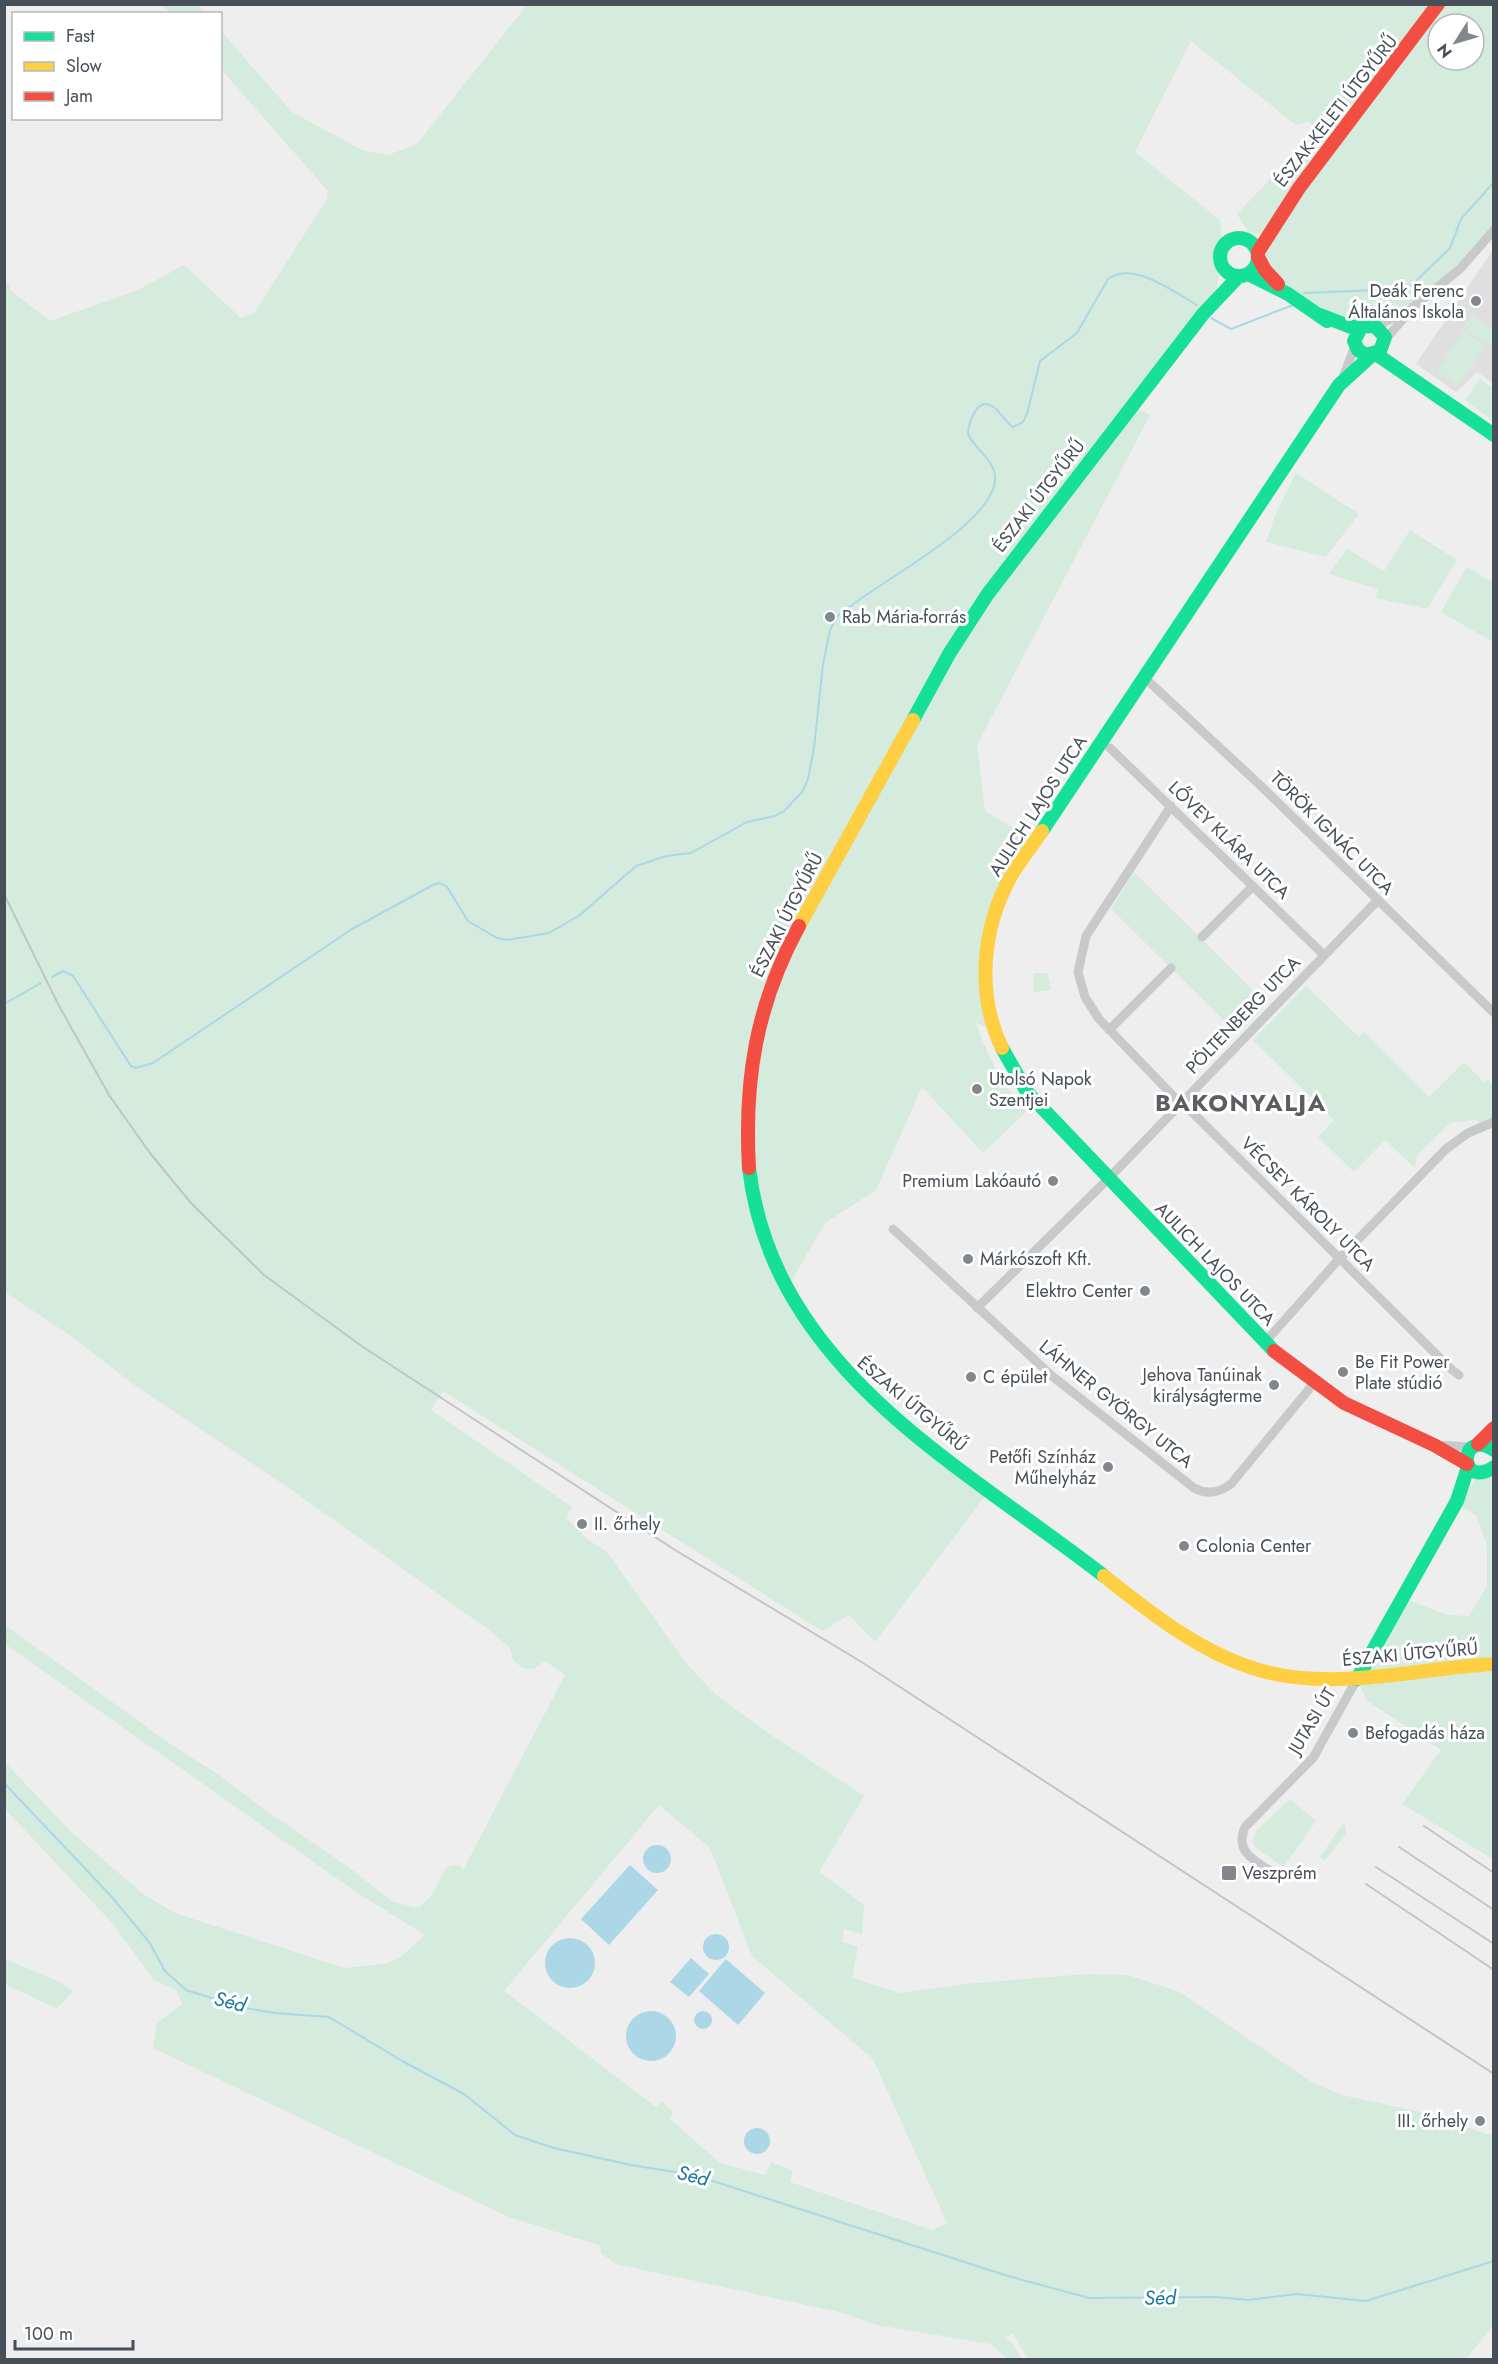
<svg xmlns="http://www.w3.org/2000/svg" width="1498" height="2364" font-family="Jost,sans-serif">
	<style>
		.education { fill: #e0dfdf }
		.green { fill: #d4ebde; fill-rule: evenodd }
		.water { fill: #acd7e6 }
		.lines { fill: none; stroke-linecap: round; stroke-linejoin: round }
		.stream { stroke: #acd7e6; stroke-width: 2 }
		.street { stroke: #c8c9cb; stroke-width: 9 }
		.fast { stroke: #16e098; stroke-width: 14 }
		.slow { stroke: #ffcf43; stroke-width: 14 }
		.jam { stroke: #f24e42; stroke-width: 14 }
		.rail { stroke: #c3c4c5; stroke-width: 2 }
		.poi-dot { fill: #81878c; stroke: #fff; stroke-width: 2 }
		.labels { text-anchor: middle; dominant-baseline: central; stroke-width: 6; stroke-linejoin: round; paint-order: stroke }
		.street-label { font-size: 18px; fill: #474f58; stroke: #fff }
		.poi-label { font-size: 18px; fill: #474f58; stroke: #fff; text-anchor: start }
		.water-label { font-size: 20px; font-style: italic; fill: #1a7797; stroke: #fff }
		.district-label { font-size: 24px; font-weight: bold; letter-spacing: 1.5px; fill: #5a5d61; stroke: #fff }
	</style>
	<rect width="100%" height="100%" fill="#eee"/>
	<!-- education -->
	<path class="education" d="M 1493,250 L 1493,383 L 1477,372 L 1456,392 L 1416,364 Z"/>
	<!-- green -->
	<path class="green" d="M 162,5 L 197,5 L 205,13 L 170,13 Z
		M 527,5 L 1493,5 L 1493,229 C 1460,269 1411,325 1354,326 C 1344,326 1298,300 1288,293 C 1278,285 1269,271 1261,262 L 1270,236 L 1249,233 L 1237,214 L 1280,169 L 1313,125 L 1308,122 L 1298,125 L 1293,123 L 1191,41 L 1135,152 L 1220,220 L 1222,240 L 1217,257 L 1219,277 L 1217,288 L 1210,299 L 1131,405 L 1150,415 L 977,745 L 985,811 L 1032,840 L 988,935 L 992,1030 L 976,1023 C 987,1056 1003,1085 1026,1112 L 983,1153 L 922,1087 L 876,1190 L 825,1223 L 788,1287 L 844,1369 L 990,1489 L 875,1642 L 849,1615 L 822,1631 L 443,1391 L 431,1410 L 572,1507 L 566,1518 L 587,1539 L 607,1552 L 687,1664 L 715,1694 L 765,1731 L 864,1796 L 819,1872 L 864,1905 L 862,1934 L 844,1929 L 842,1942 L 858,1947 L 852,1978 L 901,1993 L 965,1984 L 1087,1974 L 1128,1975 L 1180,1992 L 1313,2083 L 1342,2095 L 1424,2113 L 1493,2136 L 1493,2325 L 1466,2359 L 1028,2359 L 1013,2333 L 1005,2338 L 1012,2343 L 1022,2359 L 1007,2359 L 991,2344 L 877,2325 L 839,2312 L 616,2264 L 601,2253 L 601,2246 L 509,2217 L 153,2048 L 157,2023 L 182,2004 L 176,1990 L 154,1980 L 113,1924 L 5,1809 L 4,1761 L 70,1831 L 143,1894 L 175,1913 L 344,1968 L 384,1964 L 398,1959 L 425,1935 L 356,1892 L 5,1644 L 5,1625 L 169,1743 L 219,1775 L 261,1807 L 351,1869 L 393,1902 L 419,1908 L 434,1892 L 444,1871 L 450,1866 L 460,1865 L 463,1870 L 565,1675 L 545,1661 L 533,1669 L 522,1668 L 513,1659 L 510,1648 L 489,1630 L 286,1486 L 137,1387 L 68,1334 L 5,1292 L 5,282 L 10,286 L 10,290 L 50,321 L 136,291 L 184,265 L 241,318 L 254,313 L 327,199 L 328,191 L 221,69 L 221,31 L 292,112 L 364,151 L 388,155 L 417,144 ZM 1438,24 L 1474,24 L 1474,60 L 1438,60 ZM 659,1805 L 710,1848 L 752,1956 L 873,2059 L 947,2223 L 932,2230 L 790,2182 L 793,2171 L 771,2162 L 765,2175 L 720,2163 L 670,2119 L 673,2112 L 662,2102 L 656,2107 L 504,1991 Z
		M 1472,315 L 1493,329 L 1493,340 L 1490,346 L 1463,328 Z
		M 1464,331 L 1485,346 L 1458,386 L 1437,371 Z
		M 1480,379 L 1493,389 L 1493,421 L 1465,400 Z
		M 1296,473 L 1359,514 L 1326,557 L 1266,542 L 1276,513 Z
		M 1410,530 L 1457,560 L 1427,609 L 1376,598 L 1378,589 L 1329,574 L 1347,549 L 1384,571 Z
		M 1467,567 L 1493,583 L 1493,642 L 1441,612 Z
		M 1134,872 L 1267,1004 L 1238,1034 L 1111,909 Z
		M 1033,973 L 1047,973 L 1051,990 L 1034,992 Z
		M 1306,986 L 1359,1037 L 1364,1032 L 1429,1097 L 1464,1062 L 1484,1082 L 1488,1079 L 1493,1085 L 1493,1122 L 1485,1127 L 1476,1120 L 1450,1123 L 1417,1155 L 1415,1168 L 1385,1140 L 1354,1172 L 1318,1137 L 1334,1120 L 1253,1040 Z
		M 1481,1474 L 1493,1475 L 1493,1859 L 1402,1804 L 1441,1750 L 1366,1700 L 1357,1677 L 1400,1597 L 1447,1615 L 1469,1616 L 1487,1586 L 1487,1545 L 1476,1515 L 1455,1503 Z
		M 1290,1799 L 1316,1821 L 1283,1867 L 1256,1848 L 1252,1842 L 1257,1830 Z
		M 1344,1822 L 1346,1833 L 1325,1861 L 1320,1857 Z
		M 1305,1869 L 1314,1874 L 1309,1880 L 1302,1880 L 1293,1875 Z
		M 5,1959 L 58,1981 L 73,1991 L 57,2009 L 5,1984 Z"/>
	<!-- water -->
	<path class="water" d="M643 1859a14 14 0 1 1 28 0a14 14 0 1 1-28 0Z
		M 630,1865 L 658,1890 L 609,1945 L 581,1919 Z
		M703 1947a13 13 0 1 1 26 0a13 13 0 1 1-26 0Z
		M545 1963a25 25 0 1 1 50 0a25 25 0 1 1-50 0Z
		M 691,1958 L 709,1974 L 689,1997 L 670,1982 Z
		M 726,1959 L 765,1993 L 738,2025 L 699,1991 Z
		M626 2036a25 25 0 1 1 50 0a25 25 0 1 1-50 0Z
		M694 2020a9 9 0 1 1 18 0a9 9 0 1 1-18 0Z
		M744 2141a13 13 0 1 1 26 0a13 13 0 1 1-26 0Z"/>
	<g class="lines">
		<!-- stream -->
		<path class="stream" d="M 1304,293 L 1403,289 L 1412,285 L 1450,248 L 1461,219 L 1494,182
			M 1211,318 L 1231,329 L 1293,305
			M 52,977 L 63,971 L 73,976 L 131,1066 L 136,1068 L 153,1063 L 352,929 L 435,884 L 440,883 L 447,887 L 468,921 L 497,938 L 507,940 L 549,933 L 580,915 L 636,866 L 666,856 L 691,853 L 747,822 L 775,816 L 784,811 L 802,792 L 808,779 L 814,748 L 823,664 L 830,630 L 837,617 C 869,586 998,524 995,477 C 995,461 974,448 968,434 C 969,421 978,393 996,409 C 1002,415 1006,422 1013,427 L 1023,422 L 1027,414 L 1040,361 L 1077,333 L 1108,279 C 1132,260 1174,292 1197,305
			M 4,1004 L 41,983
			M 4,1783 L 111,1896 L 149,1942 L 165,1971 L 186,1990 L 240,2007 L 275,2013 L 329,2017 L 404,2062 L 464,2094 L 515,2135 L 554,2148 L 631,2165 L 694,2175 L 1008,2276 L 1089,2298 L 1217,2297 L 1248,2300 L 1297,2294 L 1366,2301 L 1494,2261"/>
		<!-- street -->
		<path class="street" d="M 1371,325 L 1385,322 L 1405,311
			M 1385,340 L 1413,307 L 1460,269 L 1494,230
			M 1342,380 L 1355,346
			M 1145,678 L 1261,786 L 1494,1013
			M 1110,748 L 1324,955
			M 1171,806 L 1086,936 L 1078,972 L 1085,997 L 1099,1019 L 1180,1103 L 1192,1112 L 1451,1369 L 1459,1375
			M 1202,937 L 1253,886
			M 1109,1030 L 1171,968
			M 893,1229 L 1052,1376 L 1194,1488 C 1207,1495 1219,1493 1231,1484 L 1314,1383
			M 977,1308 L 1108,1179 L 1377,901
			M 1265,1342 L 1339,1259 L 1446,1149 L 1468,1133 L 1494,1122
			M 1437,1445 L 1471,1447
			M 1274,1873 C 1255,1861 1234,1852 1245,1827 L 1313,1758 L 1357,1679"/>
		<!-- fast -->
		<path class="fast" d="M1220 257a19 19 0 1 1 38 0a19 19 0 1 1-38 0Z
			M 1248,274 L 1288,294 L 1327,321
			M 1320,315 L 1351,327 L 1375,326 L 1385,337 L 1380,351 L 1366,355 L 1358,350 L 1354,341 L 1361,328
			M 1376,354 L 1494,435
			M 913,720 L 949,654 L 987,595 L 1203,314 L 1239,276
			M 1042,831 L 1339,385 L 1371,356
			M 1002,1048 L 1027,1092 L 1274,1351
			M 749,1168 C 773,1369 960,1464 1104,1576
			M 1494,1450 C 1458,1427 1458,1491 1494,1467
			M 1357,1679 L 1457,1501 L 1468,1467"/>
		<!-- slow -->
		<path class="slow" d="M 799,926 L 913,720
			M 1002,1048 C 976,994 982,928 1011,876 C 1020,861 1032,846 1042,831
			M 1104,1576 C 1151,1613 1200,1653 1259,1670 C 1334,1692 1417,1668 1494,1664"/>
		<!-- jam -->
		<path class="jam" d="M 1258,252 L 1299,188 L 1438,4
			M 1258,257 L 1265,270 L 1278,284
			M 749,1168 C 744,1080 756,1005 799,926
			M 1274,1351 L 1344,1403 L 1434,1445 L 1467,1464
			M 1478,1444 L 1494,1428"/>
		<!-- rail -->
		<path class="rail" d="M 4,894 L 58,1004 L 109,1095 L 150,1153 L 191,1203 L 264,1275 L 363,1347 L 675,1550 L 860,1661 L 1494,2074
			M 1424,1826 L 1494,1873
			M 1399,1847 L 1494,1910
			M 1376,1867 L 1494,1944
			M 1366,1884 L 1494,1970"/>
	</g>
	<!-- markers -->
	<g class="poi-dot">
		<circle cx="1476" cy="301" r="6"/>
		<circle cx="830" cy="617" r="6"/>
		<circle cx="977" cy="1089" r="6"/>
		<circle cx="1053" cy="1181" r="6"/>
		<circle cx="968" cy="1259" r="6"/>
		<circle cx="1145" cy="1291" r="6"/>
		<circle cx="1343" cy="1372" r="6"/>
		<circle cx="971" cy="1377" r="6"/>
		<circle cx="1274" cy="1385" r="6"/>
		<circle cx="1108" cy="1467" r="6"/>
		<circle cx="582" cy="1524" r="6"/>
		<circle cx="1184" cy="1546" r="6"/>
		<circle cx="1353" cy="1733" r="6"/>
		<rect x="1221" y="1865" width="16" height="16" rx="3"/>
		<circle cx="1480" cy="2121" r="6"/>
	</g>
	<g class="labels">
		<!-- street labels -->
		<g class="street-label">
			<text transform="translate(1336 111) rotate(-52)">ÉSZAK-KELETI ÚTGYŰRŰ</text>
			<text transform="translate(1039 496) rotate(-52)">ÉSZAKI ÚTGYŰRŰ</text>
			<text transform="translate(1038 806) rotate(-57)">AULICH LAJOS UTCA</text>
			<text transform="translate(1332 833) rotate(45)">TÖRÖK IGNÁC UTCA</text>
			<text transform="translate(1229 840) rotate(44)">LŐVEY KLÁRA UTCA</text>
			<text transform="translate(787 915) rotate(-63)">ÉSZAKI ÚTGYŰRŰ</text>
			<text transform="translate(1243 1015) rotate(-46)">PÖLTENBERG UTCA</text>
			<text transform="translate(1308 1204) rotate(45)">VÉCSEY KÁROLY UTCA</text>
			<text transform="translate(1215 1264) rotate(46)">AULICH LAJOS UTCA</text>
			<text transform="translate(912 1404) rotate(40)">ÉSZAKI ÚTGYŰRŰ</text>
			<text transform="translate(1116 1404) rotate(39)">LÁHNER GYÖRGY UTCA</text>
			<text transform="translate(1410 1654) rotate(-5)">ÉSZAKI ÚTGYŰRŰ</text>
			<text transform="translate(1312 1721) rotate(-59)">JUTASI ÚT</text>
		</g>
		<!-- poi labels -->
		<g class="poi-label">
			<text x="1464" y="291" text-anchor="end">Deák Ferenc<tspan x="1464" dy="21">Általános Iskola</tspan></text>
			<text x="842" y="617">Rab Mária-forrás</text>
			<text x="989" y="1079">Utolsó Napok<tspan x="989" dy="21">Szentjei</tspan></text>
			<text x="1041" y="1181" text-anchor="end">Premium Lakóautó</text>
			<text x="980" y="1259">Márkószoft Kft.</text>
			<text x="1133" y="1291" text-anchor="end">Elektro Center</text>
			<text x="1355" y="1362">Be Fit Power<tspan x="1355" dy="21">Plate stúdió</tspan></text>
			<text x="1262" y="1375" text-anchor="end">Jehova Tanúinak<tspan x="1262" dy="21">királyságterme</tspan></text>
			<text x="983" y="1377">C épület</text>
			<text x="1096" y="1457" text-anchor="end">Petőfi Színház<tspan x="1096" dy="21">Műhelyház</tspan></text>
			<text x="594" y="1524">II. őrhely</text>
			<text x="1196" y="1546">Colonia Center</text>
			<text x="1365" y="1733">Befogadás háza</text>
			<text x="1242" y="1873">Veszprém</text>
			<text x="1468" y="2121" text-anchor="end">III. őrhely</text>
		</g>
		<!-- water labels -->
		<g class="water-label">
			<text transform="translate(230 2002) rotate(14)">Séd</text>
			<text transform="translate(693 2176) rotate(14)">Séd</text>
			<text transform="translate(1160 2298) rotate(-1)">Séd</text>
		</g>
		<!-- district labels -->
		<g class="district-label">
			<text x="1241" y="1102">BAKONYALJA</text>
		</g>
	</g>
	<!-- border -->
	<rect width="1498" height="2364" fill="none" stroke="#474f58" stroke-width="12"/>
	<!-- legend -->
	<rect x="12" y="12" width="210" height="108" fill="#ffffff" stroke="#b5b9bc" stroke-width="1.5"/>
	<rect x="24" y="32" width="30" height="9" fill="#16e098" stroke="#b5b9bc" stroke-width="1.5"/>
	<text x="66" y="42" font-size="18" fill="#474f58">Fast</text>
	<rect x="24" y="62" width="30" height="9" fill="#ffcf43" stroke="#b5b9bc" stroke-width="1.5"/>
	<text x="66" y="72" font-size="18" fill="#474f58">Slow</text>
	<rect x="24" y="92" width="30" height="9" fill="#f24e42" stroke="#b5b9bc" stroke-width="1.5"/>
	<text x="66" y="102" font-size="18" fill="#474f58">Jam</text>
	<!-- north arrow -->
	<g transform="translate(1456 42) rotate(233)"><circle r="28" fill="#ffffff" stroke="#b5b9bc" stroke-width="1.5"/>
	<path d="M0-4.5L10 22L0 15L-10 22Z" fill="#81878c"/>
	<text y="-9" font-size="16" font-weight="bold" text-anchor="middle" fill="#474f58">N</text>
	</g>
	<!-- scale -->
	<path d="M15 2340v9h118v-9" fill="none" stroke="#474f58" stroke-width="3"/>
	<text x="24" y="2340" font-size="18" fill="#474f58" stroke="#ffffff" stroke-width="4.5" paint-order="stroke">100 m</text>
</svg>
